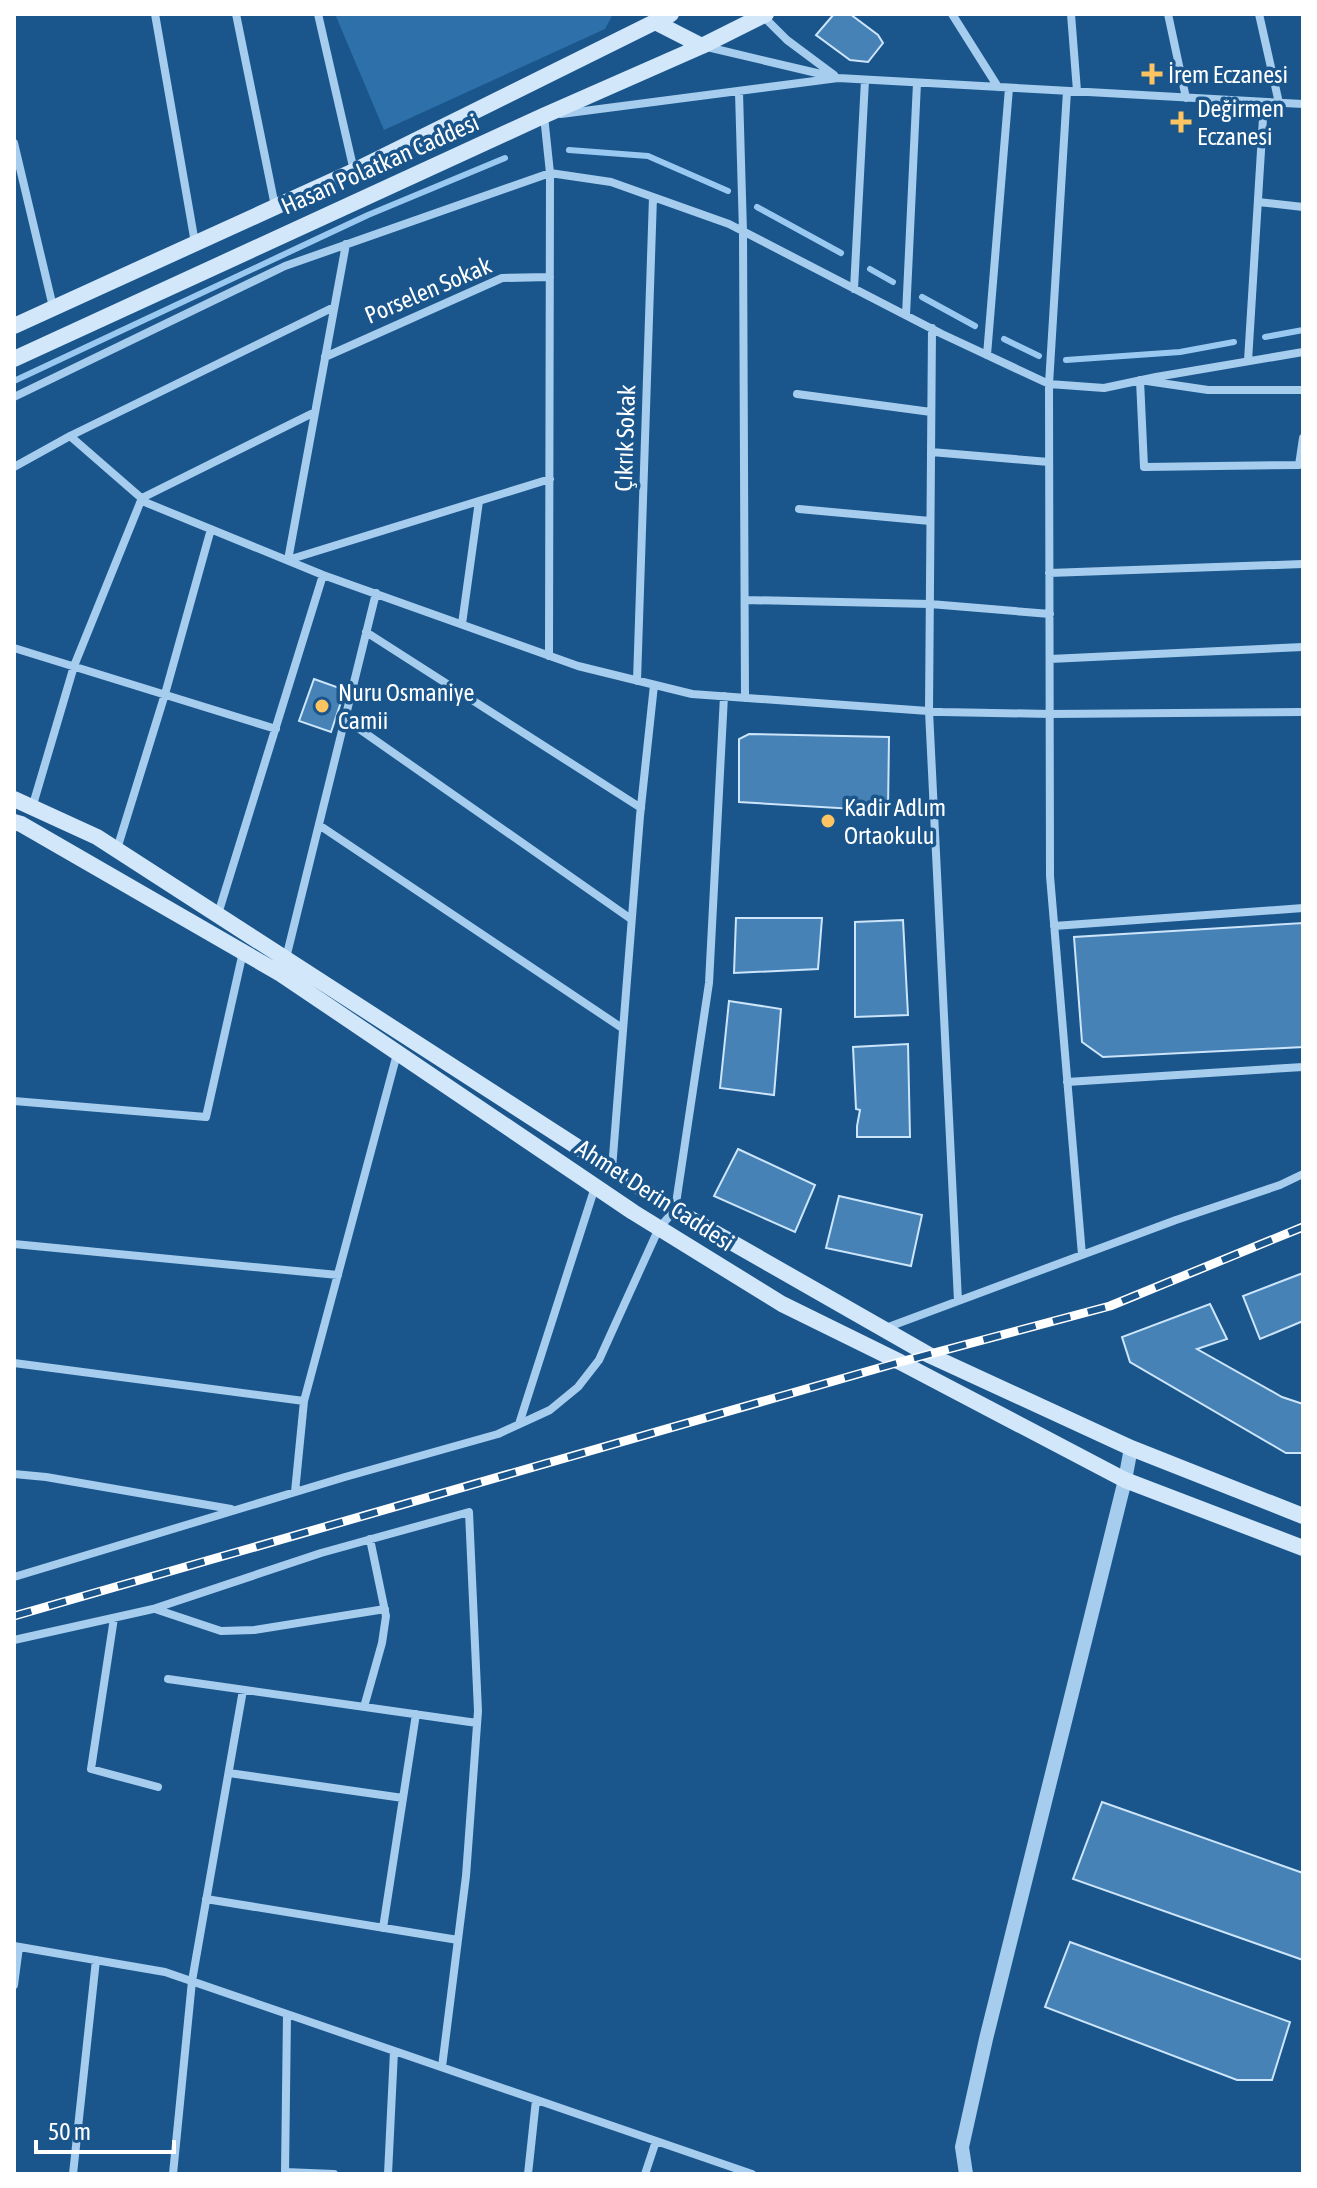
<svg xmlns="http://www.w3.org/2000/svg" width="1317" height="2188" font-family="'Asap Condensed',sans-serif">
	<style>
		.green { fill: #2d70aa }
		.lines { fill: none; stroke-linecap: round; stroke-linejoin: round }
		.stream { stroke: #99c9f0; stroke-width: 6 }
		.building { fill: #4782b6; stroke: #cce5fa; stroke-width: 2 }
		.minor { stroke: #a6cdee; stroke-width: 8 }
		.tertiary { stroke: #a6cdee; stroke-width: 14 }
		.secondary { stroke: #d3e7fa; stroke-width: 16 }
		.rail-casing { stroke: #fff; stroke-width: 9 }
		.rail { stroke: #1a568c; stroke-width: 6; stroke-dasharray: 18; stroke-linecap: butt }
		.poi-dot { fill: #ffc462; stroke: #1a568c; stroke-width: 3 }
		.labels { text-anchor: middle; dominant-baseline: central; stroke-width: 7; stroke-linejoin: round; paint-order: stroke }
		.poi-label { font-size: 24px; fill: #fff; stroke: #1a568c; text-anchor: start }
		.street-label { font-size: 24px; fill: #fff; stroke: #1a568c }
	</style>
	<rect width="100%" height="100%" fill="#1a568c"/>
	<!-- green -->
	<path class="green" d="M 335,14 L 613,14 L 605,29 L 384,130 Z"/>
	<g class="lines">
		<!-- stream -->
		<path class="stream" d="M 569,150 L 648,156 L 728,191
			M 757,207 L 841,253
			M 870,269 L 893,282
			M 922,297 L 975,326
			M 1265,337 L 1303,330
			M 1004,339 L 1039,356
			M 1066,360 L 1180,352 L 1234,342
			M 14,381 L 368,215 L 505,158"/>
	</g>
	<!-- building -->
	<path class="building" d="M 834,14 L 850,14 L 878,35 L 883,43 L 868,62 L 850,60 L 816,35 Z
		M 314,679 L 345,690 L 331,732 L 299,721 Z
		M 749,734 L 889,737 L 888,811 L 739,802 L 739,739 Z
		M 736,918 L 822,918 L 818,969 L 734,973 Z
		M 903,920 L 908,1015 L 855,1017 L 855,922 Z
		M 1303,923 L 1303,1047 L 1103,1057 L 1082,1042 L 1074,937 Z
		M 729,1001 L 781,1009 L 774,1095 L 720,1088 Z
		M 908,1044 L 910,1137 L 857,1137 L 857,1126 L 860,1110 L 856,1109 L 853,1047 Z
		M 738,1149 L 815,1185 L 795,1232 L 714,1196 Z
		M 839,1196 L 922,1215 L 911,1266 L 826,1248 Z
		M 1303,1273 L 1303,1321 L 1260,1339 L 1243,1296 Z
		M 1210,1304 L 1227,1339 L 1197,1349 L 1282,1397 L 1303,1404 L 1303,1453 L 1286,1453 L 1130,1362 L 1122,1337 Z
		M 1102,1802 L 1303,1873 L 1303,1960 L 1073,1879 Z
		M 1070,1942 L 1290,2022 L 1272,2080 L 1237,2080 L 1045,2007 Z"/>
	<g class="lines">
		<!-- minor -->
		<path class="minor" d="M 155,14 L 195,243
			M 236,14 L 275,206
			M 318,14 L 354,171
			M 952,14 L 998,87
			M 1071,14 L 1077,91
			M 1168,14 L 1186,98
			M 1259,14 L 1279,103
			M 763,16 L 787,40 L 834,75
			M 707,47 L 838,78 L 1303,104
			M 1067,91 L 1049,384 L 1050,876 L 1082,1255
			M 739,92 L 743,232 L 745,698
			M 561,114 L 838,78
			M 544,116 L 550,173 L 549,656
			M 14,143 L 53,307
			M 1258,202 L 1303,207
			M 346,244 L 288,560 L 550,479
			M 854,289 L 865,80
			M 906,315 L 917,83
			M 932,328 L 929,711 L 958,1301
			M 987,355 L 1009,88
			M 325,357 L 502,278 L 550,277
			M 1248,361 L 1264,102
			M 1303,390 L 1208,390 L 1140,380 L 1144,467 L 1299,465 L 1303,438
			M 797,394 L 931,412
			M 14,397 L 285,266 L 550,173 L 611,182 L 729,224 L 942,334 L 1049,384 L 1104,388 L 1156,377 L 1303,352
			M 70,436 L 147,503 L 323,575 L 578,666 L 692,694 L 942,712 L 1050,714 L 1303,712
			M 931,452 L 1049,462
			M 14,467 L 70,436 L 334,307
			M 799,509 L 930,521
			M 1049,573 L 1303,564
			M 745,600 L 930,604 L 1050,614
			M 462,624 L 479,501
			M 366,632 L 641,808
			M 14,648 L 276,729
			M 1050,659 L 1303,647
			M 637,681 L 653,197
			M 345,719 L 631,919
			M 32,808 L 74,666 L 142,498 L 315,412
			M 319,825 L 622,1028
			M 117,849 L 165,694 L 211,529
			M 218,914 L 323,575
			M 1054,926 L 1303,908
			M 286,958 L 376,593
			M 1067,1082 L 1303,1067
			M 14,1101 L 206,1117 L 243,952
			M 612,1169 L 640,816 L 654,685
			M 14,1244 L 338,1275
			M 883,1329 L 1176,1220 L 1280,1185 L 1303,1174
			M 14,1363 L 304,1401
			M 519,1424 L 595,1187
			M 14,1474 L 46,1477 L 231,1509
			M 295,1492 L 304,1401 L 397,1054
			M 14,1577 L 345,1477 L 498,1434 L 550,1410 L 578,1387 L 599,1360 L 659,1228 L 675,1210 L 709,983 L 724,696
			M 155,1609 L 221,1631 L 254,1630 L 385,1609
			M 114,1618 L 91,1769 L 158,1787
			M 14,1640 L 153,1609 L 321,1553 L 469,1512 L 478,1711 L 466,1876 L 442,2067
			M 168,1679 L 477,1723
			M 364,1707 L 382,1643 L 386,1616 L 370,1539
			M 229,1773 L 403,1798
			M 206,1899 L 458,1940
			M 383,1928 L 416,1714
			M 14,1946 L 165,1972 L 752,2174
			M 14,1985 L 19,1947
			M 285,2172 L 334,2174
			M 73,2174 L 96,1960
			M 173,2174 L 192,1981 L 243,1690
			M 285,2174 L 287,2014
			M 388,2174 L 394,2051
			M 528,2174 L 536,2100
			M 645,2174 L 656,2141"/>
		<!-- tertiary -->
		<path class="tertiary" d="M 966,2174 L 962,2147 L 986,2039 L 1125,1480 L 1131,1448"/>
		<!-- secondary -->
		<path class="secondary" d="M 655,22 L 702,46
			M 14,326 L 354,171 L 671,14
			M 14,359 L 543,116 L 702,46 L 766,14
			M 14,799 L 97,837 L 675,1210 L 929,1355 L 1131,1448 L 1303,1516
			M 14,822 L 21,824 L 281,974 L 633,1212 L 782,1304 L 900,1362 L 1125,1480 L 1303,1548"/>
		<!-- rail casing -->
		<g class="rail-casing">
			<path id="rail" d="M 14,1616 L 900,1362 L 1110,1306 L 1303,1227"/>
		</g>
		<!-- rail -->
		<use href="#rail" class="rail"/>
	</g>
	<!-- markers -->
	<g class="poi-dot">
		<path d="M1148 62h8v8h8v8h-8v8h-8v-8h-8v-8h8z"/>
		<path d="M1177 110h8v8h8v8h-8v8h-8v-8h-8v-8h8z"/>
		<circle cx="322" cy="706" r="8"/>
		<circle cx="828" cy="821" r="8"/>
	</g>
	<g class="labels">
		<!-- poi labels -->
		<g class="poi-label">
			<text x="1168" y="74">İrem Eczanesi</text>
			<text x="1197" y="108">Değirmen<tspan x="1197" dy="28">Eczanesi</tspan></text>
			<text x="338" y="692">Nuru Osmaniye<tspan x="338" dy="28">Camii</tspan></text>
			<text x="844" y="807">Kadir Adlım<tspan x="844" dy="28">Ortaokulu</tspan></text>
		</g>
		<!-- street labels -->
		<g class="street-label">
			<text transform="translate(380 164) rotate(-24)">Hasan Polatkan Caddesi</text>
			<text transform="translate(428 290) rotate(-23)">Porselen Sokak</text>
			<text transform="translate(625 438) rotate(-88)">Çıkrık Sokak</text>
			<text transform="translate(655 1195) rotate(33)">Ahmet Derin Caddesi</text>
		</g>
	</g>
	<!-- border -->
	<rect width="1317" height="2188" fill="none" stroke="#ffffff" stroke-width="32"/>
	<!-- scale -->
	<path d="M36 2140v12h138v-12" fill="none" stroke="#ffffff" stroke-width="4"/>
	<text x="48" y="2140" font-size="24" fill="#ffffff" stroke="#1a568c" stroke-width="6" paint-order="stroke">50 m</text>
</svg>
